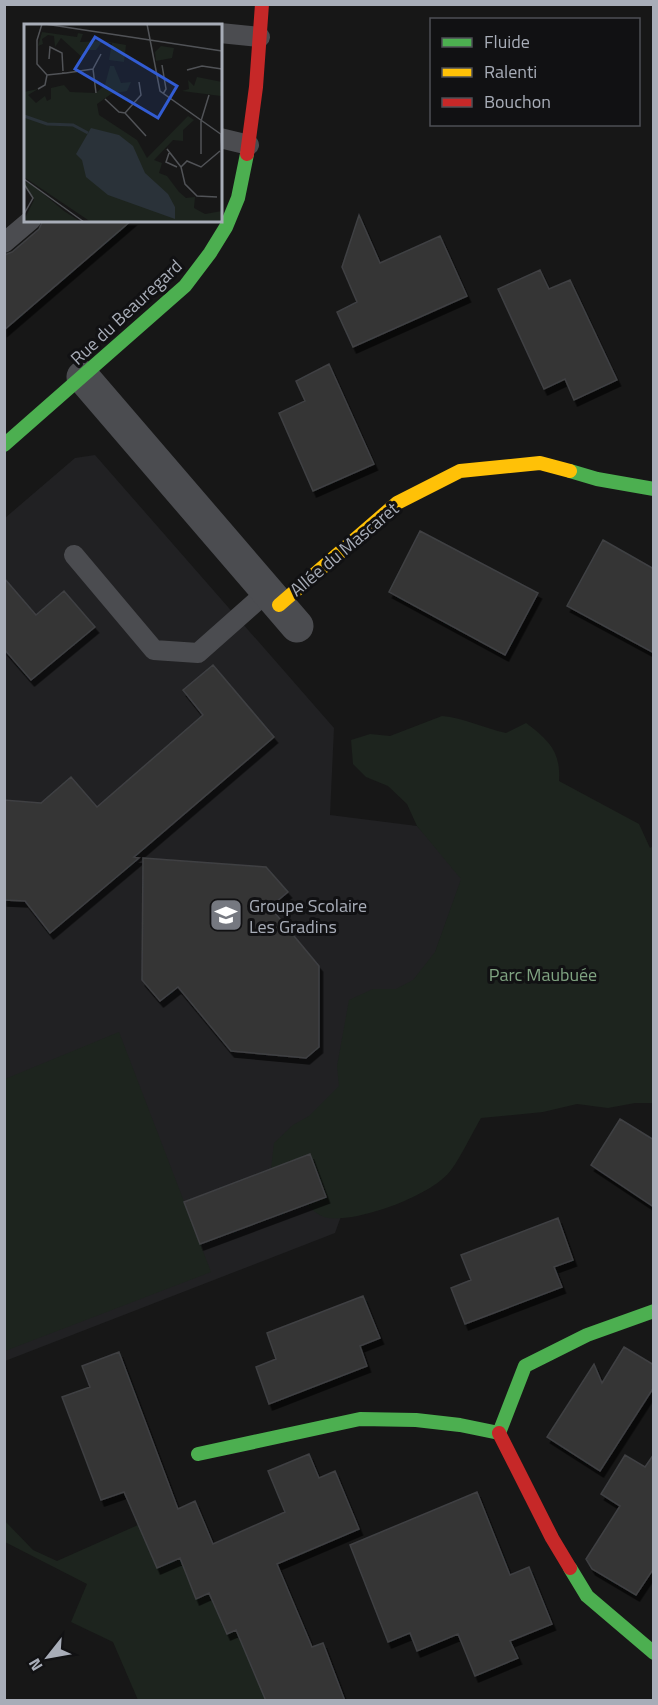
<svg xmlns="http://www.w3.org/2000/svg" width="658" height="1705" font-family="'Titillium Web',sans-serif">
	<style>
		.built { fill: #212123 }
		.green { fill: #1d241e }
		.building { fill: #353536; stroke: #3f4043; stroke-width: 1.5; filter: url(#shadow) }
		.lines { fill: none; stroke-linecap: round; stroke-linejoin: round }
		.lane { stroke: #4b4c50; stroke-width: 20 }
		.street { stroke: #4b4c50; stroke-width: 33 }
		.fast { stroke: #4caf50; stroke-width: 14 }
		.slow { stroke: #ffc107; stroke-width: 14 }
		.jam { stroke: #c62828; stroke-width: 14 }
		.labels { text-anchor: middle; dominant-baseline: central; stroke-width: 6; stroke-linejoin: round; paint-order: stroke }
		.street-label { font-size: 18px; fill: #a8adb8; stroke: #111113 }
		.poi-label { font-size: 18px; fill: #a8adb8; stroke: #111113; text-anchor: start }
		.park-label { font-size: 18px; fill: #7fa381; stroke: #111113 }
		.inset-river { fill: none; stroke: #2a3239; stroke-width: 3 }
		.inset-road { fill: none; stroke: #515357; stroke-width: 1.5 }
		.view { fill: #325cd3; fill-opacity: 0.15; stroke: #325cd3; stroke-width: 3 }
		.inset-edge { fill: none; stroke: #a8adb8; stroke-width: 3 }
	</style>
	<defs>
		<filter id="shadow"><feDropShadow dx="3.5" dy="6" stdDeviation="0" flood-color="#0009"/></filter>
	</defs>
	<rect width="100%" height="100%" fill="#171717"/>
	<!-- built -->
	<path class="built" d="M 95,455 L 334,728 L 330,815 L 417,826 L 463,875 L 335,1233 L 5,1361 L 5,518 L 75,458 Z"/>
	<!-- green -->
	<path class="green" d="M 442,716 C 464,718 484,728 506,733 L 526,723 C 549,740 561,752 559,781 L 639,824 L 650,848 L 653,846 L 653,1103 L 635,1103 L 608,1108 L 577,1104 L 543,1112 L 481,1118 C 472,1133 461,1157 451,1170 C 433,1195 360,1222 329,1218 C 321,1218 312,1209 305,1204 L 326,1196 L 310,1154 L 271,1169 L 274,1143 L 293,1125 L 309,1116 L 339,1086 L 337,1066 L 349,1000 L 373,989 L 396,989 L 413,980 L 435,952 L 461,879 L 417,826 L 407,804 L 388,786 L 366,777 L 353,764 L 351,740 L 370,734 L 390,736 Z
		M 119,1032 L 211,1272 L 5,1351 L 5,1079 Z
		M 4,1520 L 33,1550 L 57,1561 L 138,1525 L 157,1568 L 180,1558 L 196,1599 L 209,1593 L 228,1633 L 236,1630 L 253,1671 L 278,1700 L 138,1700 L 113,1642 L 71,1622 L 87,1584 L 5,1542 Z"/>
	<!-- building -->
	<path class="building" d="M 359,215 L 380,263 L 440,236 L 467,296 L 353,347 L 337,312 L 357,302 L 342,267 Z
		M 43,220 L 132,220 L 4,330 L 4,255 L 12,252 L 39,229 Z
		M 540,270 L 549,289 L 570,280 L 617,380 L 574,400 L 565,379 L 544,389 L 498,289 Z
		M 329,364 L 374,464 L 313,491 L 279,413 L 305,401 L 296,381 Z
		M 420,531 L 538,593 L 505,655 L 389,592 Z
		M 603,540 L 654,569 L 654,653 L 567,606 Z
		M 4,578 L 36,615 L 64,591 L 95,627 L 31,680 L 4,649 Z
		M 213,665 L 274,737 L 134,857 L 139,858 L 50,933 L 25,901 L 4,900 L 4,800 L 41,803 L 71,777 L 97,807 L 203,715 L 183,690 Z
		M 143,858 L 266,867 L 288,892 L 270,907 L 319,966 L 319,1047 L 306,1058 L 231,1051 L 178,987 L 160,1001 L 142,980 Z
		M 620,1119 L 654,1140 L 654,1207 L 591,1165 Z
		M 310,1154 L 326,1197 L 200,1244 L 184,1202 Z
		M 558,1218 L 573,1260 L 554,1267 L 562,1287 L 465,1324 L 451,1288 L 471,1280 L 461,1255 Z
		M 363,1296 L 380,1338 L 360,1346 L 367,1366 L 269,1404 L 256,1367 L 276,1359 L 267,1333 Z
		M 624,1347 L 654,1365 L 654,1387 L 600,1471 L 547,1437 L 594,1364 L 602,1383 Z
		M 119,1352 L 178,1509 L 195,1501 L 213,1544 L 285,1512 L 268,1471 L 309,1454 L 319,1478 L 335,1471 L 359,1529 L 277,1564 L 312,1647 L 323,1643 L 345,1701 L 266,1701 L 236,1630 L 227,1634 L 209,1593 L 196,1599 L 180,1558 L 157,1568 L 124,1492 L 101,1500 L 62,1397 L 90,1387 L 82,1366 Z
		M 654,1454 L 654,1568 L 636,1595 L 592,1569 L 586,1559 L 620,1506 L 601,1494 L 625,1455 L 645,1467 Z
		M 477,1492 L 510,1575 L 529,1567 L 552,1624 L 510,1641 L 518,1658 L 475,1676 L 458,1634 L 417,1651 L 410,1633 L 388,1642 L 350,1545 Z"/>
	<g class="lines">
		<!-- lane -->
		<path class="lane" d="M 220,33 L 260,37
			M 220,138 L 249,145
			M 4,243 L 31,220
			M 74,555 L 154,650 L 198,653 L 268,591"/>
		<!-- street -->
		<path class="street" d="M 83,377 L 297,626"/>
		<!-- fast -->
		<path class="fast" d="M 4,445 L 185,286 L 210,253 L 226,227 L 238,198 L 247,154
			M 570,471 L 597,479 L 654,489
			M 198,1454 L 360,1419 L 416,1420 L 460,1425 L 499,1433 L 525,1366 L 587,1335 L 654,1311
			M 570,1568 L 587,1596 L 654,1653"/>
		<!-- slow -->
		<path class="slow" d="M 279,605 L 397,503 L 460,471 L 540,463 L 570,471"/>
		<!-- jam -->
		<path class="jam" d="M 247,154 L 256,87 L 262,4
			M 499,1433 L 552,1538 L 570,1568"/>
	</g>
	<!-- icons -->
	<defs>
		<g id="school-square" transform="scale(1.725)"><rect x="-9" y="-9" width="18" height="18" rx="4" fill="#757880" stroke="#111113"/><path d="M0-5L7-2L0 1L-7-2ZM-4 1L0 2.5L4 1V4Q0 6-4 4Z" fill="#fff"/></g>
	</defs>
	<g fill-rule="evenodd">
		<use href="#school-square" x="226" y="915"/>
	</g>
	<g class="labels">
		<!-- street labels -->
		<g class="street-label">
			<text transform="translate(126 312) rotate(-43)">Rue du Beauregard</text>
			<text transform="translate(344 549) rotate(-40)">Allée du Mascaret</text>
		</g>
		<!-- poi labels -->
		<g class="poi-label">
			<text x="249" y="905">Groupe Scolaire<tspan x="249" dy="21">Les Gradins</tspan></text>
		</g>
		<!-- park labels -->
		<g class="park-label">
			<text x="543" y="974">Parc Maubuée</text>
		</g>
	</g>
	<!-- overview -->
	<g transform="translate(24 24)">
		<rect width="198" height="198" fill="#171717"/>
		<path d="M 18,8 L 53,13 L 54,9 L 48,8 L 59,10 L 56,18 L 79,17 L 102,21 L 100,38 L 85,36 L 88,19 L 77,19 L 72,26 L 60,26 L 59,34 L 37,14 L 31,23 L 30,12 L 24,11 L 18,15 L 19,20 L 14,22 ZM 137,22 L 150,24 L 148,34 L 132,37 L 131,28 ZM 86,42 L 90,42 L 97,59 L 107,58 L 103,67 L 87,70 L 73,80 L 75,91 L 113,116 L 123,134 L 164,92 L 170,96 L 159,106 L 159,117 L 149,116 L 130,136 L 138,139 L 135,149 L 143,152 L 155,168 L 162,174 L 171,173 L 170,184 L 181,190 L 198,187 L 198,198 L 67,198 L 0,153 L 0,68 L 14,65 L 4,71 L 12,79 L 21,72 L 23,77 L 27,75 L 27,64 L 40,61 L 46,68 L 72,69 L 81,61 ZM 173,53 L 198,58 L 197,72 L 158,67 L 165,65 L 164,56 L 170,62 ZM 5,158 L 40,187 L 57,198 L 0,196 L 10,176 L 0,159 Z" fill="#1d241e"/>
		<path d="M 67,104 L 95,111 L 109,122 L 121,149 L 144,170 L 151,183 L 151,195 L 84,171 L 62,153 L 58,136 L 52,130 Z" fill="#2a3239"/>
		<path class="inset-river" d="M 0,92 L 23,100 L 49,101 L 64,109"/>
		<path class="inset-road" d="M 18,0 L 13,16 L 13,40 L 23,51 L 42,49 L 38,49M 21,0 L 198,27M 123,0 L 136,67 L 198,111M 25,35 L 26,23 L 38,29 L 39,47M 138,41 L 142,65 L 139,70M 163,46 L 178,42 L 198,45M 42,49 L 69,45M 14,65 L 21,61 L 23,51M 72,69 L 69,45 L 77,30M 81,75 L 95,88 L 101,89 L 117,71 L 115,58M 101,89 L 122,112M 197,111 L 198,132M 143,125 L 157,143M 145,129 L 142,138 L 153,143M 177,130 L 177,97 L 185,71M 0,155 L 60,198M 0,160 L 9,174 L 0,190M 193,173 L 173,172 L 161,160 L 157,143 L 163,137 L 177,143 L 196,127"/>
		<path class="view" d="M 71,13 L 153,62 L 134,94 L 51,45 Z"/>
		<rect width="198" height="198" class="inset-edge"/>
	</g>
	<!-- border -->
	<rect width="658" height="1705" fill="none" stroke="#a8adb8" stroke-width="12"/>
	<!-- legend -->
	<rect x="430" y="18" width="210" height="108" fill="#111113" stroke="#4d4f55" stroke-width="1.5"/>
	<rect x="442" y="38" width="30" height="9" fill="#4caf50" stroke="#4d4f55" stroke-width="1.5"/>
	<text x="484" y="48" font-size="18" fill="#a8adb8">Fluide</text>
	<rect x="442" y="68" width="30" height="9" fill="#ffc107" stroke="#4d4f55" stroke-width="1.5"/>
	<text x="484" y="78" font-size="18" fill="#a8adb8">Ralenti</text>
	<rect x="442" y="98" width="30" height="9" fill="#c62828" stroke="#4d4f55" stroke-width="1.5"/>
	<text x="484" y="108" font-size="18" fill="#a8adb8">Bouchon</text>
	<!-- north arrow -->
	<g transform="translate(48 1657) rotate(239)" stroke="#111113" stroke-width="4.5" paint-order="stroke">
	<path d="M0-4.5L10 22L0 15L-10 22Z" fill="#a8adb8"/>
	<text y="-9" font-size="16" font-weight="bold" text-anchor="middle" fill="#a8adb8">N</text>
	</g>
</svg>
